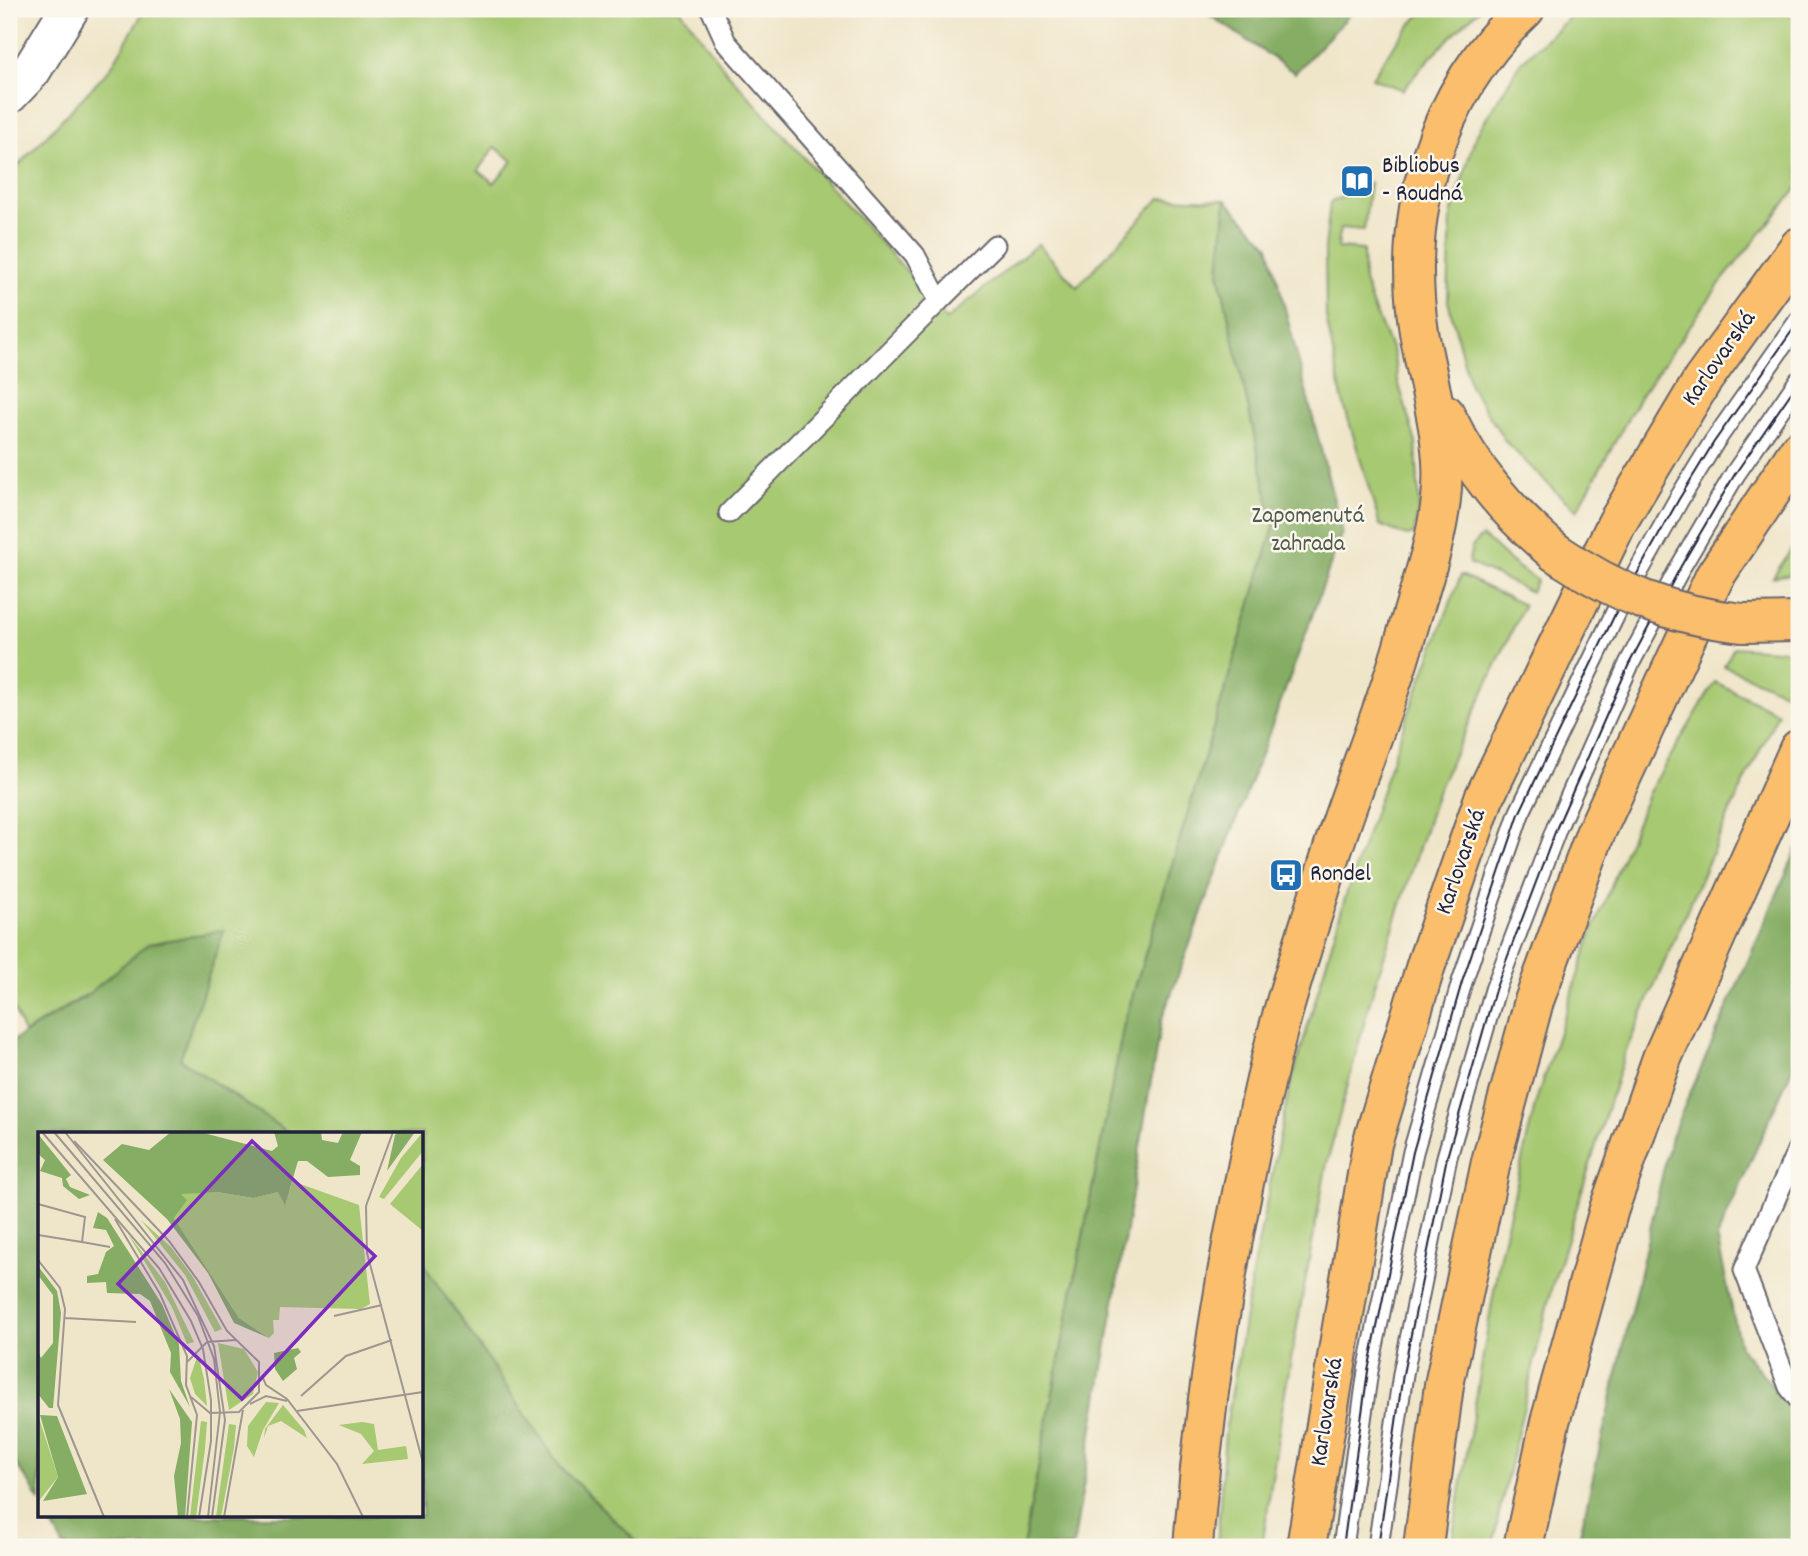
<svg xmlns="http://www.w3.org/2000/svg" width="1808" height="1556" font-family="Dekko,sans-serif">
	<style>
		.green { fill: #a7c972; stroke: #647656; stroke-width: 2; fill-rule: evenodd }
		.forest { fill: #85ad64; stroke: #546850; stroke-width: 2 }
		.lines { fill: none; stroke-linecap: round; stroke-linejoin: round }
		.service-casing { stroke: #6a666d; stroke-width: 23 }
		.minor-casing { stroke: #6a666d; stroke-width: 42 }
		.primary-casing { stroke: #6a666d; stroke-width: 42 }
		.service { stroke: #fff; stroke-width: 19 }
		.minor { stroke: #fff; stroke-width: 38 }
		.primary { stroke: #fabe6d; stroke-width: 38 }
		.tram { stroke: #22223b; stroke-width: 2 }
		.primary-bridge-casing { stroke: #6a666d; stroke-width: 42; stroke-linecap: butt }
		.primary-bridge { stroke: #fabe6d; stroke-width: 38 }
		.labels { text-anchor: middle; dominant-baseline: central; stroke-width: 5; stroke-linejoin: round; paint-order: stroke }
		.poi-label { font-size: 24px; fill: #22223b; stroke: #fbf7ec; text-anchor: start }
		.street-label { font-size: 24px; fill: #22223b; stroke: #fbf7ec }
		.park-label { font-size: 24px; fill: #515c4e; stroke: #fbf7ec }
		.inset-road { fill: none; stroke: #9d9790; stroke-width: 2 }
		.view { fill: #7b2cbf; fill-opacity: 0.15; stroke: #7b2cbf; stroke-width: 3.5 }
		.inset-edge { fill: none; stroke: #22223b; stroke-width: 3.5 }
	</style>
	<rect width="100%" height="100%" fill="#fbf7ec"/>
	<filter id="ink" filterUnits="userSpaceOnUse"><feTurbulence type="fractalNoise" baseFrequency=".0143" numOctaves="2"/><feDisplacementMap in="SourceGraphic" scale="14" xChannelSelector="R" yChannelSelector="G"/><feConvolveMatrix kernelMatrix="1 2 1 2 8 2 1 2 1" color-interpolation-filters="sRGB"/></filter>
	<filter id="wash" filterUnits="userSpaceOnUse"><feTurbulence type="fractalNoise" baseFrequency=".00686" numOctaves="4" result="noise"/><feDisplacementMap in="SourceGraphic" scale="28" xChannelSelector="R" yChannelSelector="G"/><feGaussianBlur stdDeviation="1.57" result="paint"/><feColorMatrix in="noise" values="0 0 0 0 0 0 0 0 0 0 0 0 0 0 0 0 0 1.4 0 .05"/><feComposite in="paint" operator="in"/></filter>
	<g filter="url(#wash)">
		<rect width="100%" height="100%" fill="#efe5c9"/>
		<!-- green -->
		<path class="green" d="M 145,9 L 680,9 L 727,72 L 910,275 L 946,320 L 1038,244 L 1077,287 L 1160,198 L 1226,200 L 1219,272 L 1274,527 L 1124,1024 L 1023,1547 L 642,1547 L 561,1468 L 422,1262 L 422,1134 L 290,1134 L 180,1059 L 223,931 L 86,995 L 24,1033 L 9,998 L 9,175 L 110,69 ZM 495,147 L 513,161 L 494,183 L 478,170 Z
			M 1426,9 L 1480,9 C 1452,35 1426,60 1403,90 L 1372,78 C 1388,52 1404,30 1426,9 Z
			M 1579,9 L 1799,9 L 1799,186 L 1721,282 L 1641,395 L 1577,510 L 1558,494 L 1506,442 L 1470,386 L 1448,301 L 1451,215 L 1476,135 L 1522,61 Z
			M 1370,183 L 1364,230 L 1340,228 L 1338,248 L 1363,250 L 1364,281 L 1373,307 L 1393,353 L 1398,381 L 1416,443 L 1419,505 L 1414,534 L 1407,536 L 1380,525 L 1342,398 L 1326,317 L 1325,248 L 1330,203 Z
			M 1482,537 C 1490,541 1494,547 1500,552 C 1511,563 1524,572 1537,580 L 1531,592 L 1469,563 C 1470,551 1472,543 1482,537 Z
			M 1799,538 L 1799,573 L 1773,577 Z
			M 1461,575 L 1524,605 L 1437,792 L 1371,997 L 1326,1167 L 1283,1403 L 1262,1547 L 1217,1547 L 1225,1433 L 1252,1275 L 1288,1094 L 1345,898 L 1403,728 Z
			M 1734,647 L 1790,651 C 1804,666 1795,677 1786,693 L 1724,666 Z
			M 1715,682 L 1778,713 L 1730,812 L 1624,1055 L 1551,1290 L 1499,1513 L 1493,1547 L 1451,1547 L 1500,1255 L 1536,1101 L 1591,936 L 1649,792 Z"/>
		<!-- forest -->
		<path class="forest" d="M 1201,9 L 1355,9 L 1295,73 Z
			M 1226,200 L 1269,246 L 1342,532 L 1296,661 L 1161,1021 L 1073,1547 L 1023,1547 L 1124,1024 L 1274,527 L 1219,272 Z
			M 1799,844 L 1799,1053 L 1717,1237 L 1740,1347 L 1799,1417 L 1799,1547 L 1577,1547 L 1671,1137 Z
			M 224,930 L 180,1059 L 290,1134 L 40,1134 L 40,1503 L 31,1485 L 9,1455 L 9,1043 L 86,996 L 148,944 Z
			M 422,1262 L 561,1468 L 642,1547 L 64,1547 L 47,1516 L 422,1516 Z"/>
	</g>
	<g filter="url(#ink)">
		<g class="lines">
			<!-- service casing -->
			<g class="service-casing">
				<path id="service" d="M 711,9 L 726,42 L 915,255 L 939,301 L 729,513
					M 939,301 L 995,245
					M 1799,1146 L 1744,1270 L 1789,1387 L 1799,1400
					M 1343,1547 L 1368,1371 L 1413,1152 L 1462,982 L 1519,814 L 1619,606 L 1679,499 L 1714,442 L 1799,321
					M 1378,1547 L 1403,1374 L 1447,1157 L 1495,990 L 1557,827 L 1629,664 L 1681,566 L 1735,474 L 1799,381"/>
			</g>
			<!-- minor casing -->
			<g class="minor-casing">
				<path id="minor" d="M 9,94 L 31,71 L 69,9"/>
			</g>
			<!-- primary casing -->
			<g class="primary-casing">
				<path id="primary" d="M 1445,414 C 1472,470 1507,512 1555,552
					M 1743,623 L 1799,622
					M 1193,1547 C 1202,1427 1219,1306 1243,1188 C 1254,1133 1265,1077 1280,1023 C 1295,968 1313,915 1329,861 C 1348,799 1373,739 1393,678 C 1401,655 1407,632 1414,609 C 1425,573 1437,537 1441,499 C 1448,445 1428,386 1419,332 C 1400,212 1436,93 1525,9
					M 1306,1547 L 1372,1144 L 1426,965 L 1484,798 L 1617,523 L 1702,381 L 1799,247
					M 1423,1547 L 1444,1385 L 1491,1162 L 1534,1001 L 1595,834 L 1715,576 L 1799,450
					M 1523,1547 L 1550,1422 L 1609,1209 L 1662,1058 L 1799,749"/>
			</g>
			<!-- service -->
			<use href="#service" class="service"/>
			<!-- minor -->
			<use href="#minor" class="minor"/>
			<!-- primary -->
			<use href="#primary" class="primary"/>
			<!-- tram -->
			<path class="tram" d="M 1343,1547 L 1368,1371 L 1413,1152 L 1462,982 L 1519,814 L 1619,606 L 1679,499 L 1714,442 L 1799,321
				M 1378,1547 L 1403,1374 L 1447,1157 L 1495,990 L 1557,827 L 1629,664 L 1681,566 L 1735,474 L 1799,381"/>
			<!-- primary-bridge casing -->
			<g class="primary-bridge-casing">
				<path id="primary-bridge" d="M 1555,552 C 1615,593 1670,615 1743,623"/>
			</g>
			<!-- primary-bridge -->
			<use href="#primary-bridge" class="primary-bridge"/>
		</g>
	</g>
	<!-- icons -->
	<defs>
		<g id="library-square" transform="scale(1.75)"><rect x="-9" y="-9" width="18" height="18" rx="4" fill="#1f6fb2" stroke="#fbf7ec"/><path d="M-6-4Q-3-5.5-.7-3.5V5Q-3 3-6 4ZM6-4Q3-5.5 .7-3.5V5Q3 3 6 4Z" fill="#fff"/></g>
		<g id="bus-square" transform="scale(1.75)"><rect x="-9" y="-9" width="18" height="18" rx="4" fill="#1f6fb2" stroke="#fbf7ec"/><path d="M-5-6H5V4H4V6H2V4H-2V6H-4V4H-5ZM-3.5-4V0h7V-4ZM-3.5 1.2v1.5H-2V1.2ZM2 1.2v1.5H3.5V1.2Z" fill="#fff"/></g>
	</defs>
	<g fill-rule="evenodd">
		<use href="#library-square" x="1357" y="181"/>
		<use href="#bus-square" x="1286" y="875"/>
	</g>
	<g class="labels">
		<!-- poi labels -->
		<g class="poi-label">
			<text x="1382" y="167">Bibliobus<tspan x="1382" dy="28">- Roudná</tspan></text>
			<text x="1310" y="875">Rondel</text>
		</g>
		<!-- street labels -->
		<g class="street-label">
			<text transform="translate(1720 359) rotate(-55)">Karlovarská</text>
			<text transform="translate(1462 862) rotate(-71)">Karlovarská</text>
			<text transform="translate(1328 1412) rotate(-81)">Karlovarská</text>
		</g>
		<!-- park labels -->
		<g class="park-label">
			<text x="1308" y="517">Zapomenutá<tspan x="1308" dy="28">zahrada</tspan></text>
		</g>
	</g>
	<!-- overview -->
	<g transform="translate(38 1132)">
		<rect width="385" height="385" fill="#efe5c9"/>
		<path d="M 385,0 L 385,19 L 346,67 L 341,65 L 363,26 ZM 385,32 L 385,99 L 352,72 ZM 254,49 L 321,73 L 332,172 L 323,177 L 242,175 L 241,188 L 235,188 L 236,201 L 231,206 L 201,186 L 136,86 L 148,68 L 142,61 L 179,60 L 215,66 L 252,57 ZM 103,88 L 133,115 L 155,145 L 184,197 L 177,200 L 147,143 ZM 90,102 L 127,150 L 156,210 L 149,212 L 134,175 ZM 180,211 L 206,217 L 220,240 L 215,262 L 191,278 ZM 160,222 L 166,247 L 169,274 L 157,262 L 152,246 ZM 228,270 L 241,271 L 225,298 L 216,325 L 209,314 L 210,294 ZM 245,273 L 266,298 L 269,306 L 243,289 L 230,294 L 226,306 L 227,297 ZM 0,283 L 20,345 L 0,370 ZM 163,289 L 169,290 L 167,317 L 158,385 L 152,385 ZM 324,290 L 336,292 L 340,318 L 368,314 L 370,327 L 324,332 L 336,319 L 323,302 L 301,293 ZM 191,292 L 198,293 L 196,316 L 183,385 L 178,385 Z" fill="#a7c972"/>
		<path d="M 133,0 L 162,0 L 234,19 L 240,14 L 236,0 L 283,0 L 284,8 L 300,11 L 305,0 L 324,0 L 312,28 L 322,34 L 322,43 L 290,45 L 269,29 L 260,29 L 247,73 L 240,60 L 215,66 L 179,60 L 143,62 L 149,68 L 136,86 L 201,186 L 231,206 L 196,191 L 170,141 L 129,87 L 65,28 L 84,12 L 111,18 ZM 360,0 L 377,0 L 349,39 L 357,3 ZM 0,2 L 33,43 L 28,47 L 32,55 L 52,63 L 41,67 L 25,54 L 24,46 L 2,39 L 7,28 L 0,22 ZM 60,80 L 69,86 L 124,172 L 141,212 L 143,249 L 152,275 L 132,240 L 133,221 L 112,169 L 102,162 L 69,161 L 68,150 L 49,151 L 49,144 L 60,142 L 68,120 L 76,114 L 68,98 L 55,96 ZM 0,134 L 19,159 L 23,181 L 15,276 L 11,276 L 0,262 L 0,220 L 3,226 L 15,211 L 15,163 L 0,143 ZM 260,216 L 263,220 L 256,226 L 259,237 L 245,249 L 237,237 L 236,221 ZM 131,257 L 154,290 L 147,385 L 140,385 L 136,344 L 143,311 L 142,287 ZM 2,283 L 19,284 L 49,362 L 5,369 L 20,345 Z" fill="#85ad64"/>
		<path class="inset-road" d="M 4,0 L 121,136 L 153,189 L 165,217 L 173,268 L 173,309 L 161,385M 16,0 L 127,131 L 160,184 L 176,227 L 182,280 L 170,385M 27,0 L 145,148 L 176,214 L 187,288 L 174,385M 355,0 L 328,74 L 329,121 L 385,331M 36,9 L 131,109 L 161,150 L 189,199 L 221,230 L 221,260 L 201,280 L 172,281 L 153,265M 0,72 L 47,85 L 44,110 L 0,103M 77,87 L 122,162 L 149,224 L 148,253 L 159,283 L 149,385M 44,110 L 72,115M 0,128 L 22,156 L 27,177 L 20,273 L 66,385M 296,184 L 344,173M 27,186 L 98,190M 149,230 L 169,210 L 198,208M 224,244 L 228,253 L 249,267 L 299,332 L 325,385M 263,264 L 308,224 L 354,208M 212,272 L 228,264 L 249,269M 259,279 L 385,260M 186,385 L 205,278"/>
		<path class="view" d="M 214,9 L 337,124 L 204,267 L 80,152 Z"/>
		<rect width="385" height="385" class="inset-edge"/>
	</g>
	<!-- margin -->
	<rect width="1808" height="1556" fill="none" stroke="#fbf7ec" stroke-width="35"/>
</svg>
